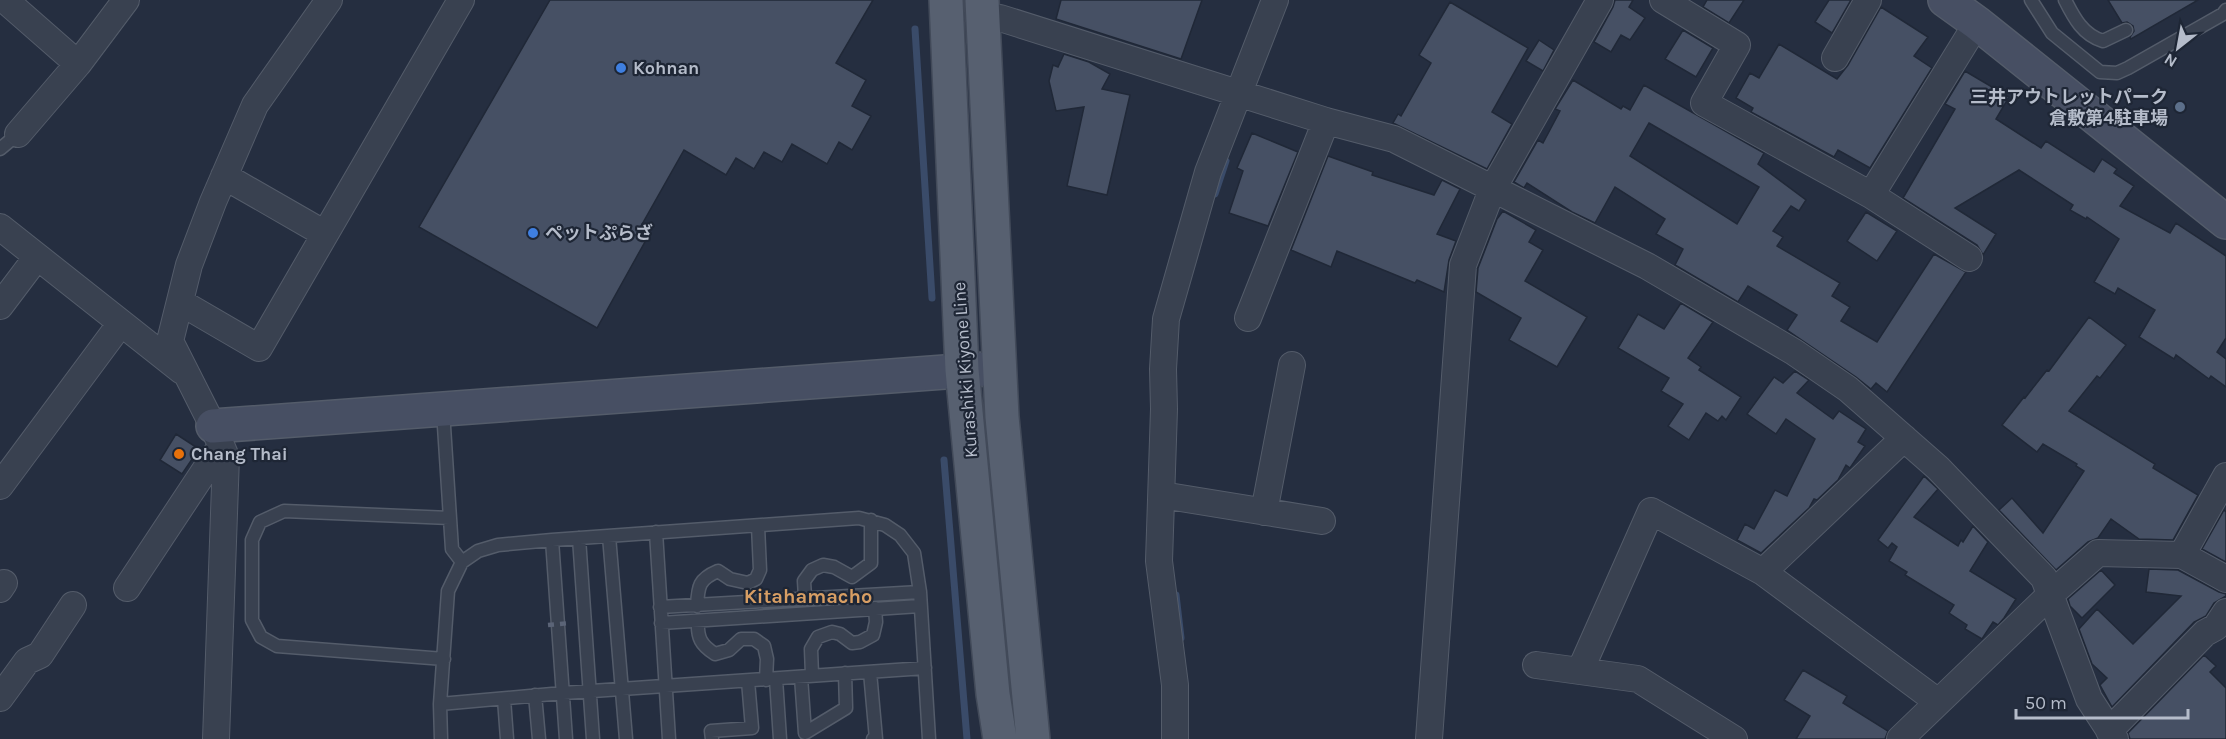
<svg xmlns="http://www.w3.org/2000/svg" width="2226" height="739" font-family="Karla,'Noto Sans JP',sans-serif">
	<style>
		.lines { fill: none; stroke-linecap: round; stroke-linejoin: round }
		.stream { stroke: #3a4b69; stroke-width: 7 }
		.building { fill: #465064; stroke: #202837; stroke-width: 1.5; fill-rule: evenodd }
		.lane-casing { stroke: #545c6a; stroke-width: 15 }
		.street-casing { stroke: #545c6a; stroke-width: 28 }
		.secondary-casing { stroke: #545c6a; stroke-width: 36 }
		.primary-casing { stroke: #424a59; stroke-width: 36 }
		.lane { stroke: #394150; stroke-width: 12 }
		.street { stroke: #394150; stroke-width: 26 }
		.secondary { stroke: #474f63; stroke-width: 33 }
		.primary { stroke: #576070; stroke-width: 33 }
		.rail { stroke: #5b6477; stroke-width: 4.5; stroke-dasharray: 6 6; stroke-linecap: butt }
		.shop-dot { fill: #3f7fe0; stroke: #1e2635; stroke-width: 2 }
		.service-dot { fill: #5c6f8a; stroke: #1e2635; stroke-width: 2 }
		.food-dot { fill: #e8710a; stroke: #1e2635; stroke-width: 2 }
		.labels { text-anchor: middle; dominant-baseline: central; stroke-width: 4.5; stroke-linejoin: round; paint-order: stroke }
		.poi-label { font-size: 18px; font-weight: bold; fill: #b5bcca; stroke: #1e2635; text-anchor: start }
		.street-label { font-size: 18px; fill: #b5bcca; stroke: #1e2635 }
		.neighbourhood-label { font-size: 20px; font-weight: bold; fill: #d79e64; stroke: #1e2635 }
	</style>
	<rect width="100%" height="100%" fill="#252e40"/>
	<g class="lines">
		<!-- stream -->
		<path class="stream" d="M 915,29 L 932,298
			M 1215,194 L 1226,161
			M 944,460 L 967,739
			M 1176,595 L 1181,638"/>
	</g>
	<!-- building -->
	<path class="building" d="M 550,0 L 873,0 L 836,63 L 866,80 L 852,106 L 871,116 L 852,150 L 839,142 L 827,164 L 792,144 L 782,162 L 764,152 L 754,169 L 736,158 L 726,175 L 684,150 L 636,235 L 646,240 L 597,328 L 419,227 Z
		M 1061,0 L 1202,0 L 1181,59 L 1056,19 Z
		M 1615,0 L 1633,0 L 1629,7 L 1645,18 L 1630,40 L 1621,35 L 1611,52 L 1594,42 L 1613,7 Z
		M 1707,0 L 1744,0 L 1729,23 L 1703,7 Z
		M 1829,0 L 1851,0 L 1832,33 L 1815,22 Z
		M 2108,0 L 2198,0 L 2131,39 L 2130,37 L 2134,31 L 2133,26 L 2127,22 L 2122,23 Z
		M 1450,2 L 1528,48 L 1492,112 L 1512,124 L 1487,169 L 1393,123 L 1398,114 L 1401,116 L 1431,63 L 1419,55 Z
		M 1881,7 L 1928,37 L 1914,56 L 1932,68 L 1870,168 L 1838,150 L 1834,157 L 1751,112 L 1753,108 L 1736,98 L 1750,73 L 1759,78 L 1779,44 L 1837,79 L 1848,65 Z
		M 1683,30 L 1713,48 L 1696,77 L 1665,59 Z
		M 1539,40 L 1554,50 L 1543,71 L 1526,61 Z
		M 1064,54 L 1089,62 L 1110,74 L 1102,89 L 1130,95 L 1107,195 L 1067,186 L 1084,107 L 1056,111 L 1049,81 L 1053,65 L 1058,67 Z
		M 1965,71 L 2009,97 L 1996,119 L 2041,148 L 2046,141 L 2094,172 L 2102,159 L 2117,169 L 2114,173 L 2134,186 L 2120,206 L 2170,233 L 2176,223 L 2226,256 L 2226,338 L 2217,352 L 2226,359 L 2226,387 L 2211,376 L 2209,379 L 2176,355 L 2174,359 L 2139,337 L 2155,310 L 2118,288 L 2115,294 L 2094,282 L 2119,239 L 2087,217 L 2086,219 L 2070,210 L 2073,205 L 2019,170 L 1955,208 L 1996,234 L 1983,255 L 1977,245 L 1903,198 L 1955,109 L 1945,104 Z
		M 1573,80 L 1621,109 L 1623,106 L 1630,110 L 1644,85 L 1764,153 L 1758,164 L 1806,200 L 1799,211 L 1791,206 L 1773,231 L 1783,237 L 1777,246 L 1840,283 L 1832,296 L 1850,307 L 1841,321 L 1877,342 L 1934,254 L 1966,272 L 1887,392 L 1876,383 L 1871,389 L 1856,377 L 1787,330 L 1797,315 L 1748,286 L 1738,302 L 1675,265 L 1683,249 L 1656,234 L 1665,219 L 1615,187 L 1595,223 L 1572,212 L 1527,183 L 1524,188 L 1514,182 L 1538,140 L 1543,143 L 1560,111 L 1555,109 ZM 1649,123 L 1759,187 L 1737,224 L 1630,156 Z
		M 1252,133 L 1298,152 L 1268,226 L 1229,213 L 1243,171 L 1237,168 Z
		M 1328,156 L 1373,172 L 1372,175 L 1434,195 L 1442,180 L 1460,189 L 1437,234 L 1456,241 L 1449,260 L 1444,292 L 1417,280 L 1415,283 L 1337,251 L 1331,267 L 1291,250 Z
		M 1503,211 L 1536,230 L 1529,242 L 1543,250 L 1525,281 L 1587,317 L 1557,367 L 1509,340 L 1521,318 L 1476,292 L 1478,268 L 1497,219 Z
		M 1866,212 L 1897,231 L 1877,261 L 1847,241 Z
		M 1681,303 L 1713,322 L 1688,358 L 1701,367 L 1699,370 L 1741,397 L 1726,420 L 1722,416 L 1718,421 L 1706,413 L 1689,440 L 1668,426 L 1683,404 L 1661,391 L 1669,378 L 1618,348 L 1638,314 L 1664,329 Z
		M 2089,317 L 2126,345 L 2100,378 L 2097,376 L 2069,411 L 2155,464 L 2153,468 L 2198,495 L 2173,540 L 2139,539 L 2111,519 L 2098,538 L 2088,542 L 2056,570 L 1999,510 L 2012,498 L 2043,533 L 2084,471 L 2076,466 L 2077,464 L 2043,444 L 2037,452 L 2002,425 L 2024,397 L 2025,398 L 2047,370 L 2049,371 Z
		M 1795,371 L 1809,380 L 1797,393 L 1833,419 L 1839,411 L 1866,429 L 1858,442 L 1865,446 L 1850,468 L 1846,465 L 1838,480 L 1817,500 L 1814,499 L 1809,508 L 1761,553 L 1737,540 L 1745,524 L 1754,529 L 1775,490 L 1787,496 L 1815,439 L 1786,419 L 1776,434 L 1747,414 L 1774,377 L 1783,383 Z
		M 176,434 L 199,449 L 182,474 L 160,460 Z
		M 1924,476 L 1938,489 L 1914,517 L 1958,546 L 1961,540 L 1963,542 L 1973,526 L 1988,542 L 1970,571 L 2016,599 L 2004,618 L 1998,625 L 1993,622 L 1982,639 L 1965,629 L 1967,625 L 1949,613 L 1954,605 L 1905,575 L 1907,572 L 1889,561 L 1897,547 L 1892,543 L 1888,548 L 1878,540 Z
		M 2224,510 L 2226,512 L 2226,562 L 2202,549 Z
		M 2149,569 L 2178,570 L 2219,592 L 2226,594 L 2226,596 L 2214,603 L 2206,616 L 2194,622 L 2112,707 L 2100,685 L 2107,678 L 2092,664 L 2079,629 L 2097,609 L 2133,644 L 2181,596 L 2146,592 Z
		M 2101,570 L 2115,585 L 2082,618 L 2070,606 L 2068,599 Z
		M 2204,655 L 2216,666 L 2210,672 L 2226,688 L 2226,739 L 2130,739 L 2128,733 Z
		M 1803,670 L 1847,696 L 1843,703 L 1888,731 L 1885,739 L 1796,739 L 1810,716 L 1784,700 Z"/>
	<g class="lines">
		<!-- lane casing -->
		<g class="lane-casing">
			<path id="lane" d="M 2031,0 L 2052,33 L 2100,72 L 2117,73 L 2128,68 L 2223,14 L 2226,10
				M 2065,0 C 2074,18 2083,35 2103,41 L 2126,30
				M 0,149 L 18,134
				M 443,411 L 452,549 L 462,562
				M 656,532 L 669,739
				M 609,536 L 626,739
				M 579,538 L 593,739
				M 552,540 L 566,739
				M 805,597 L 804,581 L 812,570 L 823,565 L 834,567 L 852,577 L 871,563 L 871,520
				M 697,606 C 698,586 699,579 718,571 L 730,579 L 748,583 L 756,579 L 760,570 L 758,526
				M 660,607 L 920,592
				M 698,621 C 697,638 701,645 715,654 L 729,650 L 741,639 L 754,639 L 764,646 L 767,659 L 766,680
				M 661,623 L 920,606
				M 444,659 L 277,646 L 261,637 L 252,620 L 252,540 L 260,522 L 284,511 L 450,518
				M 870,672 L 876,739 L 873,739
				M 812,675 L 811,649 L 818,637 L 832,632 L 840,634 L 852,643 L 860,642 L 873,635 L 876,622 L 875,608
				M 801,677 L 805,733 L 846,708 L 845,673
				M 776,679 L 780,739
				M 535,695 L 539,739
				M 504,699 L 507,739
				M 440,704 L 563,693 L 925,668
				M 441,739 L 440,704 L 448,591 L 462,562 L 478,551 L 498,545 L 552,540 L 859,518 L 885,525 L 900,535 L 914,553 L 920,592 L 929,739
				M 712,739 L 711,731 L 752,728 L 748,681"/>
		</g>
		<!-- street casing -->
		<g class="street-casing">
			<path id="street" d="M 5,0 L 78,64
				M 1663,0 L 1737,45 L 1704,103 L 1871,195 L 1977,23
				M 983,22 L 1000,18 L 1326,121 L 1394,139 L 1647,266 L 1794,352 L 1848,389 L 1938,468 L 2044,578 L 2089,699 L 2115,739
				M 1835,58 L 1868,0
				M 18,134 L 78,64 L 126,0
				M 224,176 L 325,234
				M 1871,195 L 1969,258
				M 0,227 L 182,371
				M 180,302 L 259,348 L 461,0
				M 0,306 L 37,257
				M 1248,318 L 1326,121
				M 0,486 L 121,323
				M 1162,495 L 1322,521
				M 1264,512 L 1292,365
				M 2182,555 L 2226,579
				M 1763,572 L 1904,438
				M 127,588 L 221,446
				M 0,589 L 4,583
				M 1536,665 L 1638,679 L 1734,739
				M 1580,671 L 1651,511 L 1763,572 L 1938,702
				M 0,698 L 27,661 L 40,655 L 73,605
				M 2109,731 L 2205,633 L 2216,627 L 2226,612
				M 216,739 L 226,457 L 213,426 L 170,341 L 189,265 L 213,202 L 255,105 L 329,0
				M 1175,739 L 1175,685 L 1159,561 L 1164,409 L 1163,369 L 1166,319 L 1208,172 L 1275,0
				M 1429,739 L 1463,265 L 1492,190 L 1600,0
				M 1900,739 L 2050,595 L 2098,553 L 2182,555 L 2226,476"/>
		</g>
		<!-- secondary casing -->
		<g class="secondary-casing">
			<path id="secondary" d="M 1945,0 L 1977,23 L 2226,222
				M 213,426 L 999,368"/>
		</g>
		<!-- primary casing -->
		<g class="primary-casing">
			<path id="primary" d="M 946,0 L 962,370 L 993,694 L 1000,739
				M 982,0 L 1002,417 L 1033,739"/>
		</g>
		<!-- lane -->
		<use href="#lane" class="lane"/>
		<!-- street -->
		<use href="#street" class="street"/>
		<!-- secondary -->
		<use href="#secondary" class="secondary"/>
		<!-- primary -->
		<use href="#primary" class="primary"/>
		<!-- rail -->
		<path class="rail" d="M 548,625 L 570,623"/>
	</g>
	<!-- markers -->
	<g class="shop-dot">
		<circle cx="621" cy="68" r="6"/>
		<circle cx="533" cy="233" r="6"/>
	</g>
	<circle class="service-dot" cx="2180" cy="107" r="6"/>
	<circle class="food-dot" cx="179" cy="454" r="6"/>
	<g class="labels">
		<!-- poi labels -->
		<g class="poi-label">
			<text x="633" y="68">Kohnan</text>
			<text x="2168" y="97" text-anchor="end">三井アウトレットパーク<tspan x="2168" dy="21">倉敷第4駐車場</tspan></text>
			<text x="545" y="233">ペットぷらざ</text>
			<text x="191" y="454">Chang Thai</text>
		</g>
		<!-- street labels -->
		<g class="street-label">
			<text transform="translate(965 370) rotate(-94)">Kurashiki Kiyone Line</text>
		</g>
		<!-- neighbourhood labels -->
		<g class="neighbourhood-label">
			<text x="808" y="596">Kitahamacho</text>
		</g>
	</g>
	<!-- north arrow -->
	<g transform="translate(2178 48) rotate(211)" stroke="#1e2635" stroke-width="4.5" paint-order="stroke">
	<path d="M0-4.5L10 22L0 15L-10 22Z" fill="#b5bcca"/>
	<text y="-9" font-size="16" font-weight="bold" text-anchor="middle" fill="#b5bcca">N</text>
	</g>
	<!-- scale -->
	<path d="M2016 709v9h172v-9" fill="none" stroke="#b5bcca" stroke-width="3"/>
	<text x="2025" y="709" font-size="18" fill="#b5bcca" stroke="#1e2635" stroke-width="4.5" paint-order="stroke">50 m</text>
</svg>
